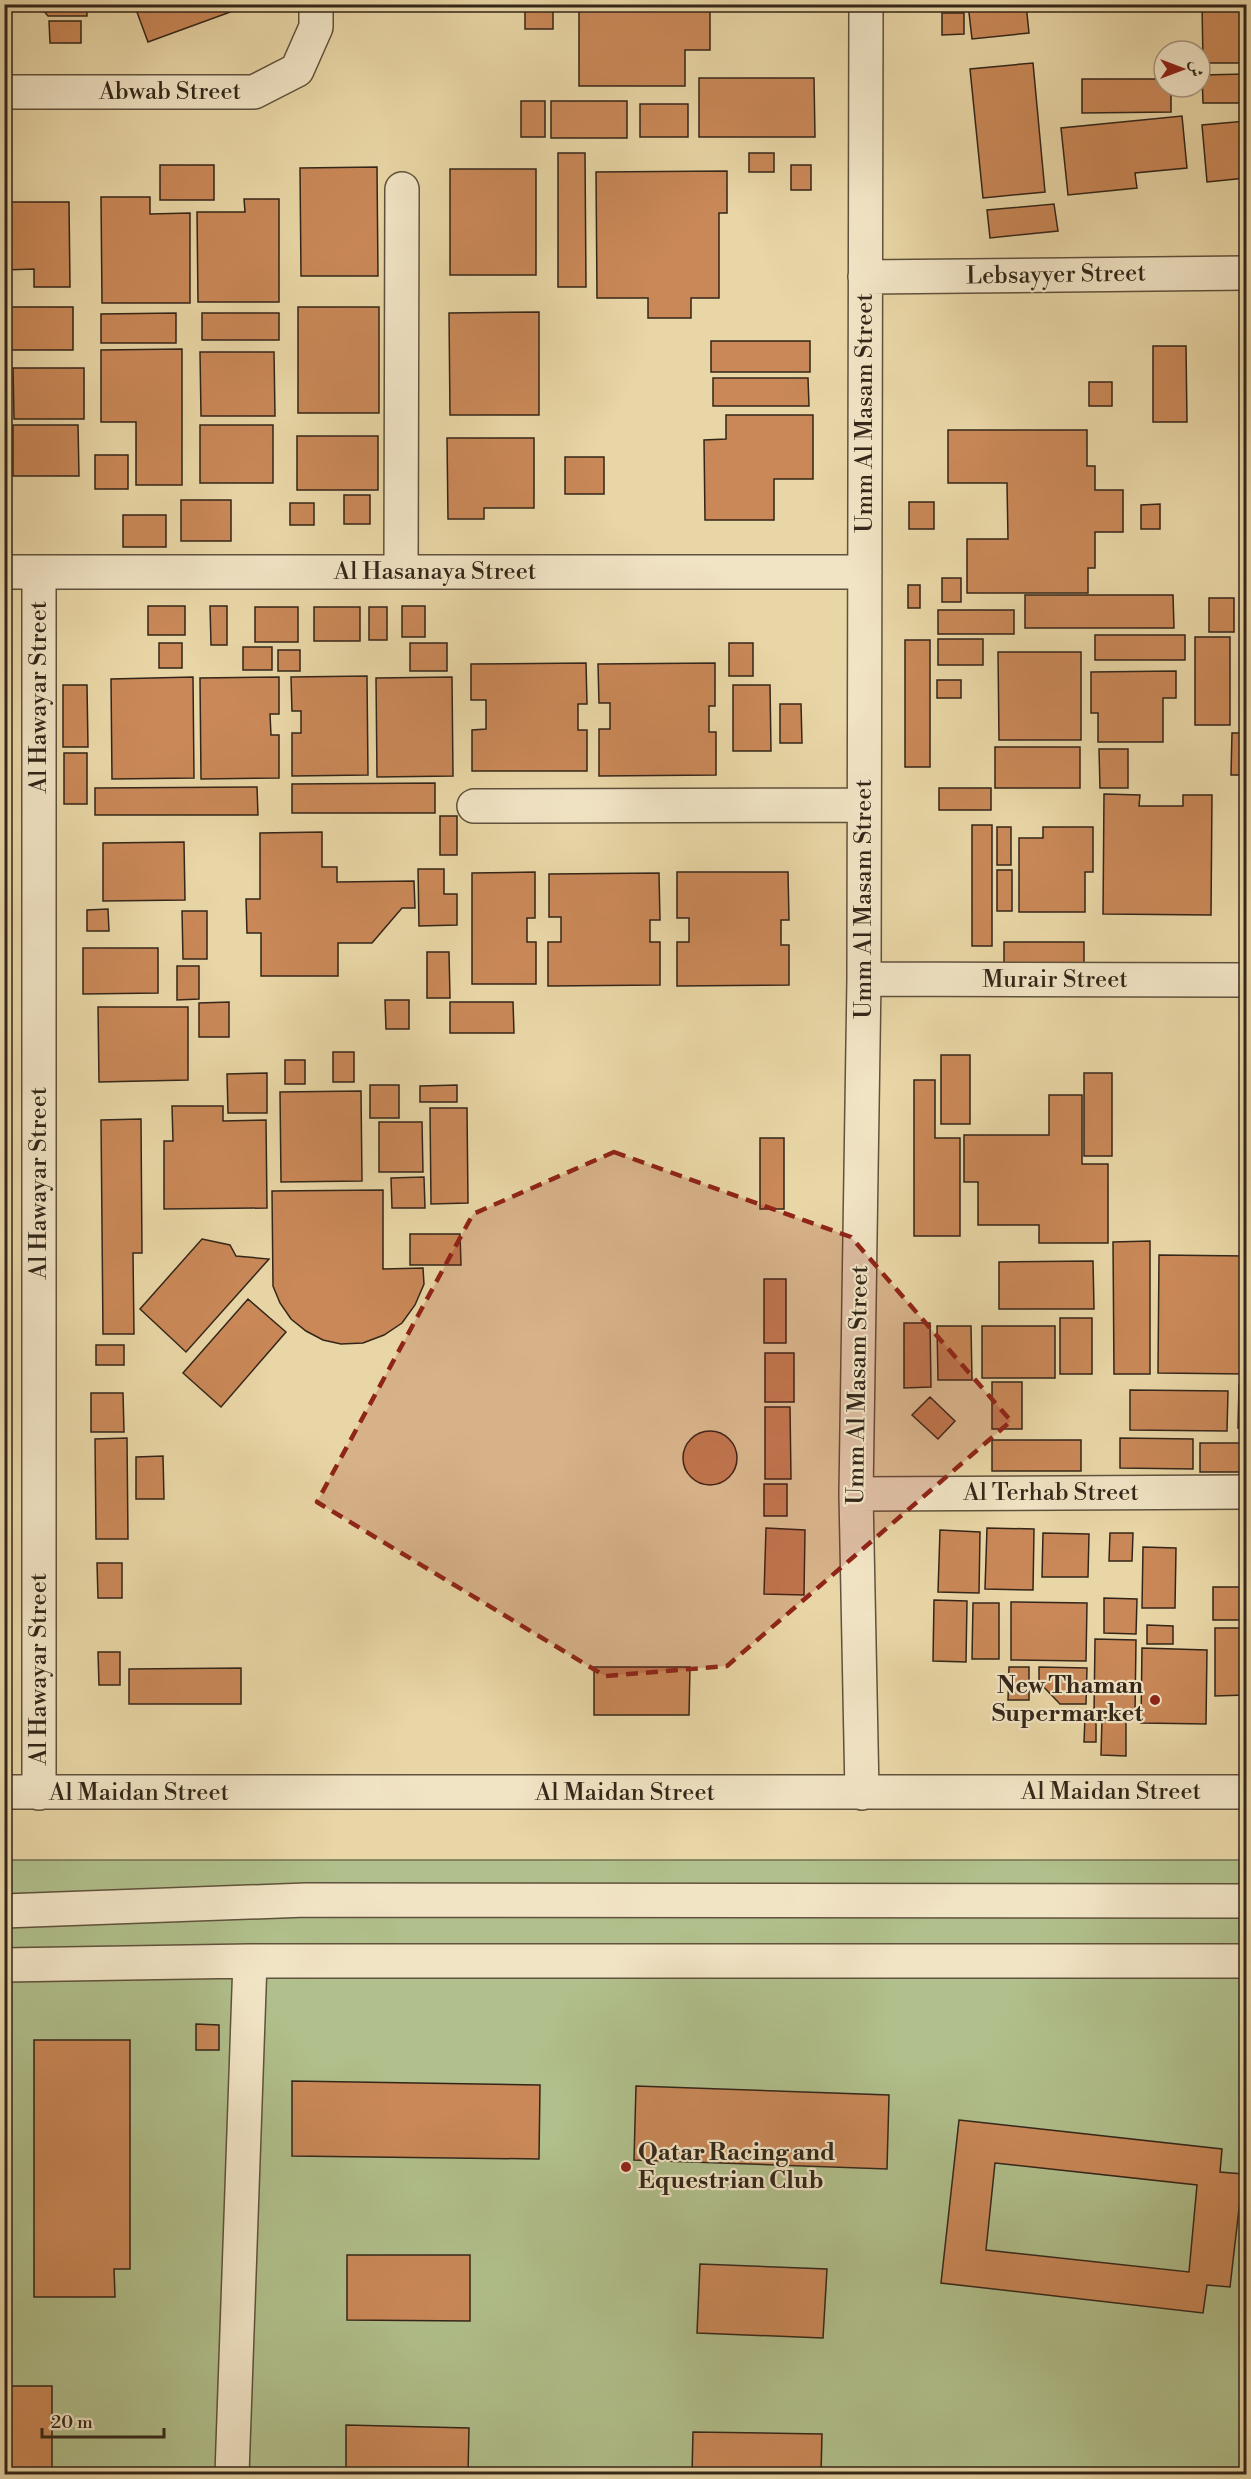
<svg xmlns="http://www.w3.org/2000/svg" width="1251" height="2479" font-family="'Libre Bodoni',Amiri,serif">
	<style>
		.green { fill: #b0bf8b; stroke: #727252; stroke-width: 1.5 }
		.building { fill: #ca8858; stroke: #332619; stroke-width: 1.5; fill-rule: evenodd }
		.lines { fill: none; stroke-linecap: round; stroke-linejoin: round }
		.minor-casing { stroke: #60523c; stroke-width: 36 }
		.minor { stroke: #f1e4c5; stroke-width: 33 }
		.marked { fill: #8f2418; fill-opacity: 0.2; stroke: #8f2418; stroke-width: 4.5; stroke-dasharray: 12 8; stroke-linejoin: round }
		.poi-dot { fill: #8f2418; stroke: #f1e4c5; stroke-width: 2 }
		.labels { text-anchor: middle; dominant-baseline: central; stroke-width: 4.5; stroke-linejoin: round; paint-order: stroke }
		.street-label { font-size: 24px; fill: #332619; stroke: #f1e4c5 }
		.poi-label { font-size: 24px; font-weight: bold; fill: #332619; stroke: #f1e4c5; text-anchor: end }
	</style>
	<rect width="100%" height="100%" fill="#e9d6a6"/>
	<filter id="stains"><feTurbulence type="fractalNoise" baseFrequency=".00333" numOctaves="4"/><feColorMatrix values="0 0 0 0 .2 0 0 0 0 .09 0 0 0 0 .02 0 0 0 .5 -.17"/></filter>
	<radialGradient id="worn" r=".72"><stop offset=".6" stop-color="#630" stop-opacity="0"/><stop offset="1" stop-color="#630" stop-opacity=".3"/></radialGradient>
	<!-- green -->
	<path class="green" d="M 5,1860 L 1246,1860 L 1246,2474 L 5,2474 Z"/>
	<!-- building -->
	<path class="building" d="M 38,4 L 87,4 L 87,16 L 48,16 Z
		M 134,4 L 231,4 L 233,11 L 148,42 Z
		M 525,4 L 553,4 L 553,29 L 525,29 Z
		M 579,4 L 710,4 L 710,50 L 685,50 L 685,86 L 579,86 Z
		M 968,4 L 1026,4 L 1029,33 L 972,39 Z
		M 1202,4 L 1246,4 L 1246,63 L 1203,63 Z
		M 942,13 L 964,13 L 964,34 L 942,35 Z
		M 49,21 L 81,21 L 81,43 L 50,43 Z
		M 1033,63 L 1045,192 L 983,198 L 970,69 Z
		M 1246,74 L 1246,103 L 1203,103 L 1202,75 Z
		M 699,78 L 814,78 L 815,137 L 699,137 Z
		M 1082,79 L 1164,79 L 1164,87 L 1171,87 L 1171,112 L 1082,113 Z
		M 521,101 L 545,101 L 545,137 L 521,137 Z
		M 551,101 L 627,101 L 627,138 L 551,138 Z
		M 640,104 L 688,104 L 688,137 L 640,137 Z
		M 1182,116 L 1187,168 L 1135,173 L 1137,188 L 1068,195 L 1061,128 Z
		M 1246,121 L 1246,178 L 1207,182 L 1202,125 Z
		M 558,153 L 585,153 L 586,287 L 558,287 Z
		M 749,153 L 774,153 L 774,172 L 749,172 Z
		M 160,165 L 214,165 L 214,200 L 160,200 Z
		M 791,165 L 811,165 L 811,190 L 791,190 Z
		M 377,167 L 378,276 L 301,276 L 300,168 Z
		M 450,169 L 536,169 L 536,275 L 450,275 Z
		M 727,171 L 727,213 L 719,213 L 719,298 L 691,298 L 691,318 L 648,318 L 648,298 L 597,298 L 596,172 Z
		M 101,197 L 150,197 L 150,214 L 190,213 L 190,303 L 102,303 Z
		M 244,199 L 279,199 L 279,302 L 198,302 L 197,212 L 245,212 Z
		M 4,202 L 69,202 L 70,287 L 34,287 L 34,269 L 4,270 Z
		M 1054,204 L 1058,231 L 990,238 L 987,210 Z
		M 8,307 L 73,307 L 73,350 L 8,350 Z
		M 298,307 L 379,307 L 379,413 L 298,413 Z
		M 539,312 L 539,415 L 450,415 L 449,313 Z
		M 176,313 L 176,343 L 101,343 L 101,314 Z
		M 202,313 L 279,313 L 279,340 L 202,340 Z
		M 711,341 L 810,341 L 810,372 L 711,372 Z
		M 1153,346 L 1186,346 L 1187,422 L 1153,422 Z
		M 182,349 L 182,485 L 136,485 L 136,422 L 101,422 L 101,350 Z
		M 200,352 L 274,352 L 275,416 L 201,416 Z
		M 13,368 L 84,368 L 84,419 L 14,419 Z
		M 713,378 L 808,378 L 809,406 L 713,406 Z
		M 1089,382 L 1112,382 L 1112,406 L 1089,406 Z
		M 726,415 L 813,415 L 813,479 L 774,479 L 774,520 L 705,520 L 704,440 L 726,439 Z
		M 13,425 L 78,425 L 79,476 L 13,476 Z
		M 200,425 L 273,425 L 273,483 L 200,483 Z
		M 948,430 L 1087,430 L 1087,466 L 1095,466 L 1095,490 L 1123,490 L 1123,532 L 1095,532 L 1095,568 L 1088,568 L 1088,593 L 967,593 L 967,539 L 1008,539 L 1007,483 L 948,483 Z
		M 297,436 L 378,436 L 378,490 L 297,490 Z
		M 447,438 L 534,438 L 534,508 L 484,508 L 484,519 L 448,519 Z
		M 95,455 L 128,455 L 128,489 L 95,489 Z
		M 565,457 L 604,457 L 604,494 L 565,494 Z
		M 344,495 L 370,495 L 370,524 L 344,524 Z
		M 181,500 L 231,500 L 231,541 L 181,541 Z
		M 909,502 L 934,502 L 934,529 L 909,529 Z
		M 290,503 L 314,503 L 314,525 L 290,525 Z
		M 1160,504 L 1160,529 L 1141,529 L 1141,505 Z
		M 123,515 L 166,515 L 166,547 L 123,547 Z
		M 942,578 L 961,578 L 961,602 L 942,602 Z
		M 908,585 L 920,585 L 920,608 L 908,608 Z
		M 1025,595 L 1173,595 L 1174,628 L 1025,628 Z
		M 1209,598 L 1234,598 L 1234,632 L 1209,632 Z
		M 148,606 L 185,606 L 185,635 L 148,635 Z
		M 210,606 L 227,606 L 227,645 L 211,645 Z
		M 402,606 L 425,606 L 425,637 L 402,637 Z
		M 255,607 L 298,607 L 298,642 L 255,642 Z
		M 314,607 L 360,607 L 360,641 L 314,641 Z
		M 369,607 L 387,607 L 387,640 L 369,640 Z
		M 938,610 L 1014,610 L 1014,634 L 938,634 Z
		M 1095,635 L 1185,635 L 1185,660 L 1095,660 Z
		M 1195,637 L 1230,637 L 1230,725 L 1195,725 Z
		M 938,639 L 983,639 L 983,665 L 938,665 Z
		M 905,640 L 930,640 L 930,767 L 905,767 Z
		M 159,643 L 182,643 L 182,668 L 159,668 Z
		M 410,643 L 447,643 L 447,671 L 410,671 Z
		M 729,643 L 753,643 L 753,676 L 729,676 Z
		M 243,647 L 272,647 L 272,670 L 243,670 Z
		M 278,650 L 300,650 L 300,671 L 278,671 Z
		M 998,652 L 1081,652 L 1081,740 L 999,740 Z
		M 586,663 L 587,704 L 578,704 L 578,730 L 587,730 L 587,771 L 472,771 L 472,730 L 486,729 L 486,700 L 471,700 L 471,664 Z
		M 715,663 L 715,706 L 709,706 L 709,732 L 716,732 L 716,775 L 599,776 L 599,729 L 610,729 L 610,703 L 599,703 L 598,664 Z
		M 1176,671 L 1176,698 L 1163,698 L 1163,742 L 1098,742 L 1098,713 L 1091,713 L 1091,672 Z
		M 367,676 L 368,775 L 292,776 L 292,733 L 301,733 L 301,711 L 292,711 L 291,677 Z
		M 193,677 L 194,778 L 112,779 L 111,679 Z
		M 279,677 L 279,714 L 270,714 L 271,735 L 279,735 L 279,778 L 201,779 L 200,678 Z
		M 452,677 L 453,776 L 377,777 L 376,678 Z
		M 937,680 L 961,680 L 961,698 L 937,698 Z
		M 63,685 L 87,685 L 88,747 L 63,747 Z
		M 733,685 L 770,685 L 771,751 L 733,751 Z
		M 780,704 L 801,704 L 802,743 L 780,743 Z
		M 1232,733 L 1246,733 L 1246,775 L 1231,775 Z
		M 995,747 L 1080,747 L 1080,788 L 995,788 Z
		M 1099,749 L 1128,749 L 1128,788 L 1100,788 Z
		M 64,753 L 87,753 L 87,804 L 64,804 Z
		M 435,783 L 435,813 L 292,813 L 292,784 Z
		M 257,787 L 258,815 L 95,815 L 95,788 Z
		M 939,788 L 991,788 L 991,810 L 939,810 Z
		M 1104,794 L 1140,795 L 1139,806 L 1183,806 L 1183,795 L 1212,795 L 1211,915 L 1103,914 Z
		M 440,816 L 457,816 L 457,855 L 440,855 Z
		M 972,825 L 992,825 L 992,946 L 972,946 Z
		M 997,827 L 1011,827 L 1011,865 L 997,865 Z
		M 1043,827 L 1093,827 L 1093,872 L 1085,872 L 1085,912 L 1019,912 L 1019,838 L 1043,838 Z
		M 322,832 L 322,867 L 337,867 L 337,882 L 414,881 L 415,908 L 402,908 L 372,943 L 338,943 L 338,976 L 261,976 L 261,933 L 247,933 L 246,899 L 260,899 L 260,833 Z
		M 184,842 L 185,900 L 103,901 L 103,843 Z
		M 418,869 L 444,869 L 444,894 L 457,894 L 457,925 L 419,926 Z
		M 997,870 L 1012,870 L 1012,911 L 997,911 Z
		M 535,872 L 535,918 L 527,918 L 527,942 L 536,942 L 536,984 L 472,984 L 472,873 Z
		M 677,872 L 788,872 L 789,920 L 781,920 L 781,945 L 789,945 L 789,985 L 677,986 L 677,942 L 689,942 L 689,918 L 677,918 Z
		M 659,873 L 660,920 L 650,920 L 650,942 L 660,942 L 660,985 L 548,986 L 548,942 L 561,942 L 561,917 L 549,917 L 549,874 Z
		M 108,909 L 109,931 L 87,931 L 87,910 Z
		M 182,911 L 207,911 L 207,959 L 183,959 Z
		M 1004,942 L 1084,942 L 1084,968 L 1004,968 Z
		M 83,948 L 158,948 L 158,993 L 83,994 Z
		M 427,952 L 449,952 L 450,998 L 427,998 Z
		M 177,966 L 199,966 L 199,999 L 177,1000 Z
		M 385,1000 L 409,1000 L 409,1029 L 386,1029 Z
		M 229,1002 L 229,1037 L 199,1037 L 199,1003 Z
		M 450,1002 L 513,1002 L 514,1033 L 450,1033 Z
		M 98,1007 L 188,1007 L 188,1080 L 99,1082 Z
		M 333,1052 L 354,1052 L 354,1082 L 333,1082 Z
		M 941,1055 L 970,1055 L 970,1124 L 941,1124 Z
		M 285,1060 L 305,1060 L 305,1084 L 285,1084 Z
		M 267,1073 L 267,1113 L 228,1113 L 227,1074 Z
		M 1084,1073 L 1112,1073 L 1112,1156 L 1084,1156 Z
		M 914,1080 L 935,1080 L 935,1138 L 960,1138 L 960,1236 L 914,1236 Z
		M 370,1085 L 399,1085 L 399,1118 L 370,1118 Z
		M 457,1085 L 457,1102 L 420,1102 L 420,1086 Z
		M 361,1091 L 362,1181 L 281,1182 L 280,1092 Z
		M 1049,1095 L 1082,1095 L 1082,1164 L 1108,1164 L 1108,1243 L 1039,1243 L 1039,1225 L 978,1225 L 978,1182 L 964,1182 L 964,1135 L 1049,1135 Z
		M 172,1106 L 223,1106 L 223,1121 L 266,1120 L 267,1208 L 164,1209 L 164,1141 L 173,1141 Z
		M 430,1108 L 467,1108 L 468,1203 L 431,1204 Z
		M 141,1119 L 142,1253 L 133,1253 L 134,1334 L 103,1334 L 101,1120 Z
		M 379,1122 L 422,1122 L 423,1172 L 379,1172 Z
		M 760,1138 L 784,1138 L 784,1209 L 760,1209 Z
		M 424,1177 L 425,1208 L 392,1208 L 391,1178 Z
		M 383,1190 L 383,1269 L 423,1268 L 424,1284 L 415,1305 L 402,1323 L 384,1335 L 363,1343 L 341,1344 L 323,1340 L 306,1331 L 291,1319 L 280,1303 L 273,1286 L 272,1191 Z
		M 410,1234 L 460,1234 L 461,1265 L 410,1265 Z
		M 202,1239 L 230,1245 L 236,1256 L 269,1259 L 186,1352 L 140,1309 Z
		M 1150,1241 L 1150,1374 L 1114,1374 L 1113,1242 Z
		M 1159,1255 L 1246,1256 L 1246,1374 L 1158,1373 Z
		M 1093,1261 L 1094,1309 L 999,1309 L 999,1262 Z
		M 764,1279 L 786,1279 L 786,1343 L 764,1343 Z
		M 248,1299 L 286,1332 L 221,1407 L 183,1373 Z
		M 1060,1318 L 1092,1318 L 1092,1374 L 1060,1374 Z
		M 904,1323 L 930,1323 L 931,1387 L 904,1388 Z
		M 937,1326 L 971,1326 L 972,1380 L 938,1380 Z
		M 982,1326 L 1055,1326 L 1055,1378 L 982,1378 Z
		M 96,1345 L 124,1345 L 124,1365 L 96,1365 Z
		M 765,1353 L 794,1353 L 794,1402 L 765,1402 Z
		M 992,1382 L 1022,1382 L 1022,1429 L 992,1429 Z
		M 1239,1385 L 1246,1385 L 1246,1428 L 1238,1428 Z
		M 1130,1390 L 1228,1391 L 1227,1431 L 1130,1430 Z
		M 91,1393 L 123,1393 L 124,1432 L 91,1432 Z
		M 930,1397 L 955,1421 L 938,1439 L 912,1415 Z
		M 765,1407 L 790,1407 L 791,1479 L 765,1479 Z
		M683 1458a27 27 0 1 1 54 0a27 27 0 1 1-54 0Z
		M 127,1438 L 128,1539 L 96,1539 L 95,1439 Z
		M 1120,1438 L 1193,1439 L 1193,1469 L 1120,1468 Z
		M 992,1440 L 1081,1440 L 1081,1471 L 992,1471 Z
		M 1200,1443 L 1246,1443 L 1246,1472 L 1200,1472 Z
		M 163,1456 L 164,1499 L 136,1499 L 136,1457 Z
		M 764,1484 L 787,1484 L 787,1516 L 764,1516 Z
		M 766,1528 L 805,1530 L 804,1595 L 764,1594 Z
		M 987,1528 L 1034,1529 L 1033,1590 L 985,1589 Z
		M 940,1530 L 980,1532 L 979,1593 L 938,1592 Z
		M 1043,1533 L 1089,1534 L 1088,1577 L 1042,1577 Z
		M 1110,1533 L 1133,1533 L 1132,1561 L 1109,1561 Z
		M 1143,1547 L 1176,1548 L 1175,1608 L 1142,1608 Z
		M 97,1563 L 122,1563 L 122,1598 L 98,1598 Z
		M 1213,1587 L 1246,1587 L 1246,1620 L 1213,1620 Z
		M 1104,1598 L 1137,1599 L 1136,1634 L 1104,1633 Z
		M 934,1600 L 967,1601 L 966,1662 L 933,1661 Z
		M 1011,1602 L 1087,1603 L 1086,1661 L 1011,1660 Z
		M 973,1603 L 999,1603 L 999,1659 L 972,1659 Z
		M 1147,1625 L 1173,1626 L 1173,1644 L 1147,1644 Z
		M 1215,1628 L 1246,1628 L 1246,1695 L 1215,1696 Z
		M 1095,1639 L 1136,1640 L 1135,1714 L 1094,1714 Z
		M 1142,1648 L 1207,1650 L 1206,1724 L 1141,1723 Z
		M 98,1652 L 120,1652 L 120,1685 L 99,1685 Z
		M 594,1667 L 690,1667 L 689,1715 L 594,1715 Z
		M 1009,1667 L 1029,1667 L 1029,1700 L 1008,1700 Z
		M 1039,1667 L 1087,1668 L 1086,1704 L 1060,1704 L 1039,1682 Z
		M 241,1668 L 241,1704 L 129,1704 L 129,1669 Z
		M 1085,1716 L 1096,1717 L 1096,1742 L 1084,1742 Z
		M 1102,1718 L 1126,1718 L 1126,1756 L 1101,1755 Z
		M 196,2024 L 219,2025 L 219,2050 L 196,2050 Z
		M 34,2040 L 130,2040 L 130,2269 L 114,2269 L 115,2297 L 34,2297 Z
		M 292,2081 L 540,2085 L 539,2159 L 292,2156 Z
		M 636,2086 L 889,2095 L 887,2169 L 634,2160 Z
		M 959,2120 L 1222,2149 L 1220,2172 L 1243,2174 L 1230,2287 L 1207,2285 L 1203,2313 L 941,2283 ZM 995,2163 L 1197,2185 L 1189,2272 L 986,2250 Z
		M 347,2255 L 470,2255 L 470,2321 L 347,2320 Z
		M 700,2264 L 827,2269 L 823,2338 L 697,2333 Z
		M 4,2386 L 52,2386 L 52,2474 L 4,2474 Z
		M 346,2425 L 469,2428 L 468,2474 L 346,2474 Z
		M 693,2432 L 822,2434 L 821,2474 L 692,2474 Z"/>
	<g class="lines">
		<!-- minor casing -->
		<g class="minor-casing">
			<path id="minor" d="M 4,92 L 254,92 L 297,70 L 316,27 L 316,4
				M 865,277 L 1246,273
				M 4,572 L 865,572
				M 39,572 L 39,1793
				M 401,572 L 402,189
				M 474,806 L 864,805
				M 864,979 L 1246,980
				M 856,1494 L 1246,1492
				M 4,1792 L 1246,1792
				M 862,1793 L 856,1494 L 864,979 L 866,4
				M 4,1911 L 306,1900 L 1246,1901
				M 4,1965 L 250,1961 L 1246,1961
				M 232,2474 L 250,1961"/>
		</g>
		<!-- minor -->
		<use href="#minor" class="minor"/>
	</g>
	<!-- marked area -->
	<path class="marked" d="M 614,1152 L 851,1237 L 1011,1421 L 727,1666 L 605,1676 L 317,1502 L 473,1214 Z"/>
	<!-- markers -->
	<g class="poi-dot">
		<circle cx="1155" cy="1700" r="6"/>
		<circle cx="626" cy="2167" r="6"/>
	</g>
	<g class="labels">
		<!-- street labels -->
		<g class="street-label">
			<text x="170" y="92">Abwab Street</text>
			<text transform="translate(1056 275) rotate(-1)">Lebsayyer Street</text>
			<text transform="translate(865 413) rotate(-90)">Umm Al Masam Street</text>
			<text x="435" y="572">Al Hasanaya Street</text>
			<text transform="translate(39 697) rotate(-90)">Al Hawayar Street</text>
			<text transform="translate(864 899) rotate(-90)">Umm Al Masam Street</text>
			<text x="1055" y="980">Murair Street</text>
			<text transform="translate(39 1183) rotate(-90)">Al Hawayar Street</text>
			<text transform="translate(858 1385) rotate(-89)">Umm Al Masam Street</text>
			<text x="1051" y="1493">Al Terhab Street</text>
			<text transform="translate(39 1669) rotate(-90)">Al Hawayar Street</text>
			<text x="1111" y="1792">Al Maidan Street</text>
			<text x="139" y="1793">Al Maidan Street</text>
			<text x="625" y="1793">Al Maidan Street</text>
		</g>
		<!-- poi labels -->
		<g class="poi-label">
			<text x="1143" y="1686">New Thaman<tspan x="1143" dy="28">Supermarket</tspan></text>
			<text x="638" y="2153" text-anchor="start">Qatar Racing and<tspan x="638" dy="28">Equestrian Club</tspan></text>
		</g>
	</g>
	<!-- margin -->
	<rect width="1251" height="2479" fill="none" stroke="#e9d6a6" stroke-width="24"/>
	<rect x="6" y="6" width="1239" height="2467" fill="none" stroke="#332619" stroke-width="3"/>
	<rect x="12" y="12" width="1227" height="2455" fill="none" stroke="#332619" stroke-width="1.5"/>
	<!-- north arrow -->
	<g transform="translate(1182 69) rotate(90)"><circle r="28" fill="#f1e4c5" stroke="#a59880" stroke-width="1.5"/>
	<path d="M0-4.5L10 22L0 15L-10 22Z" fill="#8f2418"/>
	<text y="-9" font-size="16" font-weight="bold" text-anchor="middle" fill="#332619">ش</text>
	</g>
	<!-- scale -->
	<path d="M42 2428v9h122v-9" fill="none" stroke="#332619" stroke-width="3"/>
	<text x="51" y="2428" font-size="18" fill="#332619" stroke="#f1e4c5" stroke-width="4.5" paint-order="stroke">20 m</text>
	<rect width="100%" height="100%" filter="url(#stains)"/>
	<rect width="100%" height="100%" fill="url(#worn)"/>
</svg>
